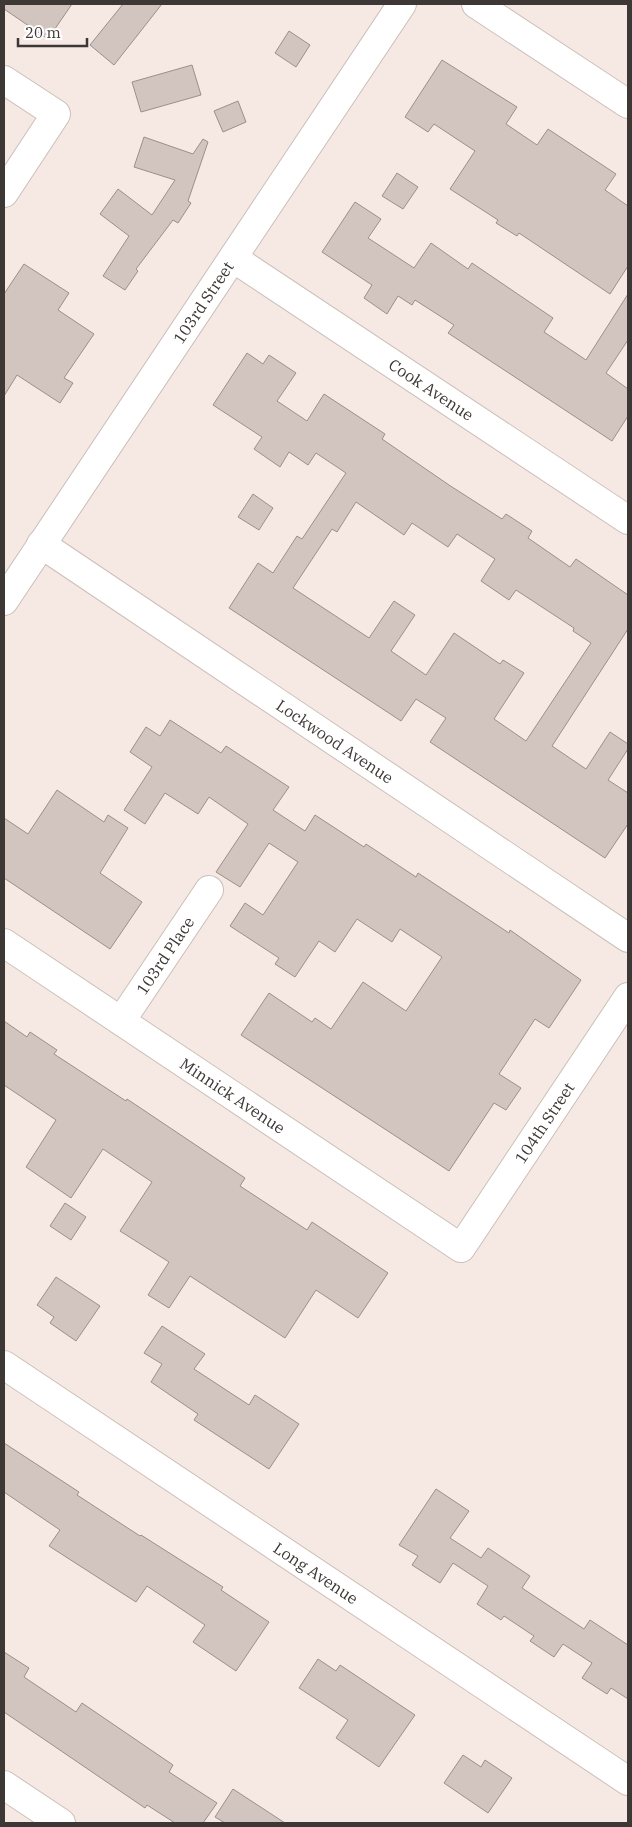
<svg xmlns="http://www.w3.org/2000/svg" width="632" height="1827" font-family="'IBM Plex Serif',serif">
	<style>
		.building { fill: #d2c5c0; stroke: #9b8f8a; fill-rule: evenodd }
		.lines { fill: none; stroke-linecap: round; stroke-linejoin: round }
		.minor-casing { stroke: #cbbfb9; stroke-width: 30 }
		.major-casing { stroke: #cbbfb9; stroke-width: 30 }
		.minor { stroke: #fff; stroke-width: 28 }
		.major { stroke: #fff; stroke-width: 28 }
		.labels { text-anchor: middle; dominant-baseline: central; stroke-width: 5; stroke-linejoin: round; paint-order: stroke }
		.street-label { font-size: 16px; fill: #3d3836; stroke: #fff }
	</style>
	<rect width="100%" height="100%" fill="#f6e9e4"/>
	<!-- building -->
	<path class="building" d="M 4,4 L 72,4 L 48,39 L 4,9 Z
		M 123,4 L 162,4 L 114,65 L 90,45 Z
		M 289,31 L 310,45 L 296,67 L 275,53 Z
		M 442,60 L 517,107 L 506,124 L 537,145 L 548,129 L 616,174 L 605,190 L 628,206 L 628,266 L 610,294 L 519,233 L 517,236 L 496,223 L 498,220 L 450,189 L 475,151 L 434,124 L 428,132 L 405,117 Z
		M 192,65 L 201,95 L 141,112 L 132,82 Z
		M 238,101 L 246,122 L 223,132 L 214,111 Z
		M 144,137 L 193,154 L 203,139 L 208,142 L 188,201 L 191,203 L 178,223 L 173,220 L 136,269 L 138,271 L 125,290 L 103,276 L 129,236 L 100,214 L 118,189 L 152,215 L 175,180 L 134,167 Z
		M 397,173 L 418,187 L 403,209 L 382,196 Z
		M 355,202 L 381,219 L 368,238 L 414,268 L 431,243 L 468,269 L 472,263 L 553,318 L 544,332 L 586,360 L 628,294 L 628,340 L 606,373 L 628,389 L 628,416 L 612,441 L 448,333 L 454,325 L 415,300 L 412,305 L 398,296 L 387,314 L 364,298 L 372,285 L 322,252 Z
		M 24,264 L 69,293 L 58,310 L 94,334 L 64,378 L 73,383 L 60,403 L 17,375 L 4,396 L 4,294 Z
		M 247,353 L 263,364 L 269,355 L 296,373 L 277,401 L 307,421 L 324,394 L 385,434 L 382,439 L 449,485 L 502,519 L 506,514 L 532,531 L 528,538 L 570,567 L 576,559 L 628,595 L 628,629 L 552,746 L 586,769 L 610,732 L 628,744 L 628,749 L 608,780 L 628,793 L 628,824 L 605,858 L 430,742 L 446,718 L 416,699 L 401,721 L 229,608 L 258,563 L 273,573 L 297,536 L 302,539 L 346,473 L 316,453 L 308,465 L 289,452 L 280,467 L 254,449 L 262,437 L 213,405 ZM 356,502 L 404,535 L 412,523 L 448,547 L 457,534 L 495,559 L 481,581 L 509,600 L 516,590 L 574,628 L 573,631 L 591,643 L 526,741 L 494,719 L 524,673 L 503,660 L 500,664 L 454,633 L 426,675 L 391,651 L 415,615 L 394,601 L 369,638 L 293,588 L 332,529 L 337,532 Z
		M 253,494 L 273,508 L 259,530 L 238,517 Z
		M 170,720 L 221,753 L 226,746 L 289,787 L 273,810 L 305,831 L 315,815 L 364,847 L 366,844 L 416,877 L 418,873 L 509,933 L 510,930 L 581,980 L 549,1028 L 535,1019 L 499,1074 L 521,1088 L 506,1110 L 494,1103 L 449,1171 L 241,1035 L 269,993 L 312,1022 L 315,1018 L 331,1029 L 363,982 L 406,1011 L 442,957 L 400,929 L 392,942 L 357,919 L 335,952 L 319,941 L 295,977 L 275,964 L 279,958 L 230,926 L 245,903 L 263,915 L 298,862 L 269,843 L 240,887 L 216,872 L 248,824 L 209,797 L 198,814 L 165,793 L 145,824 L 124,810 L 152,767 L 130,752 L 146,727 L 160,736 Z
		M 57,790 L 104,822 L 108,815 L 128,828 L 100,873 L 142,902 L 110,949 L 4,878 L 4,818 L 28,834 Z
		M 4,1021 L 27,1037 L 30,1032 L 57,1050 L 54,1054 L 126,1101 L 127,1099 L 245,1178 L 240,1186 L 307,1230 L 312,1222 L 388,1273 L 358,1318 L 316,1290 L 285,1338 L 190,1276 L 169,1308 L 148,1295 L 169,1262 L 120,1231 L 152,1182 L 103,1149 L 71,1198 L 26,1167 L 56,1120 L 4,1085 Z
		M 65,1203 L 86,1217 L 71,1240 L 50,1226 Z
		M 56,1277 L 100,1306 L 76,1341 L 50,1323 L 54,1317 L 37,1305 Z
		M 162,1326 L 205,1354 L 194,1369 L 249,1405 L 255,1395 L 299,1424 L 269,1469 L 194,1420 L 198,1414 L 151,1382 L 162,1364 L 144,1353 Z
		M 4,1443 L 79,1492 L 77,1495 L 140,1536 L 141,1535 L 223,1587 L 221,1590 L 269,1622 L 236,1671 L 193,1642 L 205,1625 L 147,1586 L 136,1602 L 49,1546 L 60,1530 L 4,1492 Z
		M 436,1489 L 469,1511 L 450,1538 L 481,1558 L 488,1548 L 530,1576 L 522,1588 L 584,1629 L 590,1620 L 628,1645 L 628,1699 L 611,1688 L 607,1694 L 582,1678 L 592,1663 L 563,1644 L 554,1657 L 530,1641 L 534,1636 L 504,1616 L 501,1620 L 477,1604 L 488,1586 L 453,1563 L 440,1583 L 412,1565 L 418,1556 L 399,1545 Z
		M 4,1652 L 29,1668 L 24,1677 L 76,1712 L 82,1703 L 173,1765 L 169,1772 L 217,1803 L 203,1823 L 175,1823 L 147,1805 L 145,1808 L 4,1712 Z
		M 318,1659 L 336,1671 L 340,1665 L 415,1715 L 379,1767 L 336,1738 L 348,1720 L 299,1688 Z
		M 463,1755 L 481,1767 L 485,1760 L 512,1778 L 488,1813 L 444,1783 Z
		M 233,1789 L 285,1823 L 225,1823 L 215,1817 Z"/>
	<g class="lines">
		<!-- minor casing -->
		<g class="minor-casing">
			<g id="minor">
				<path d="M 476,4 L 628,104"/>
				<path d="M 4,80 L 56,114 L 4,193"/>
				<path id="s1" d="M 233,258 L 628,520"/>
				<path id="s2" d="M 41,544 L 628,938"/>
				<path id="s3" d="M 4,943 L 461,1248 L 628,997"/>
				<path id="s4" d="M 121,1021 L 209,890"/>
				<path id="s5" d="M 4,1365 L 628,1781"/>
				<path d="M 4,1785 L 61,1823"/>
			</g>
		</g>
		<!-- major casing -->
		<g class="major-casing">
			<g id="major">
				<path id="s6" d="M 4,601 L 402,4"/>
			</g>
		</g>
		<!-- minor -->
		<use href="#minor" class="minor"/>
		<!-- major -->
		<use href="#major" class="major"/>
	</g>
	<g class="labels">
		<!-- street labels -->
		<g class="street-label">
			<text stroke="none"><textPath href="#s6" startOffset="359">103rd Street</textPath></text>
			<text stroke="none"><textPath href="#s1" startOffset="238">Cook Avenue</textPath></text>
			<text stroke="none"><textPath href="#s2" startOffset="354">Lockwood Avenue</textPath></text>
			<text stroke="none"><textPath href="#s4" startOffset="79">103rd Place</textPath></text>
			<text stroke="none"><textPath href="#s3" startOffset="275">Minnick Avenue</textPath></text>
			<text stroke="none"><textPath href="#s3" startOffset="700">104th Street</textPath></text>
			<text stroke="none"><textPath href="#s5" startOffset="375">Long Avenue</textPath></text>
		</g>
	</g>
	<!-- border -->
	<rect width="632" height="1827" fill="none" stroke="#3d3836" stroke-width="10"/>
	<!-- scale -->
	<path d="M18 38v8h69v-8" fill="none" stroke="#3d3836" stroke-width="2.5"/>
	<text x="25" y="38" font-size="15" fill="#3d3836" stroke="#ffffff" stroke-width="4" paint-order="stroke">20 m</text>
</svg>
